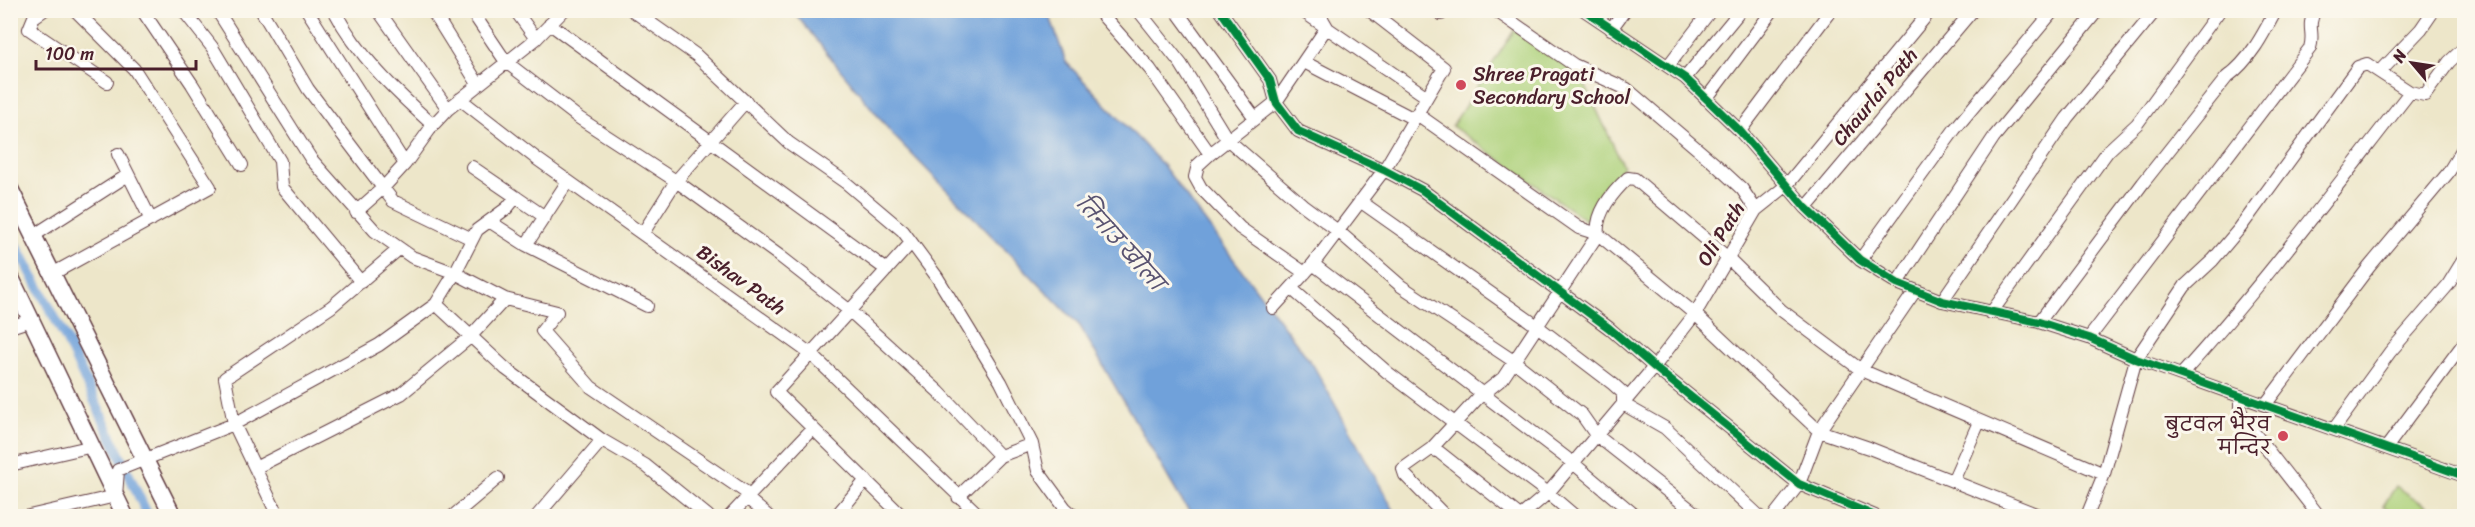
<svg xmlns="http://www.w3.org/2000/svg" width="2475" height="527" font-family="Sriracha,'Playpen Sans Deva',sans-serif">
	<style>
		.green { fill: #add17a; stroke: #7c7852; stroke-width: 1.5 }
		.water { fill: #6fa1da; stroke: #5c6082; stroke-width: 1.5 }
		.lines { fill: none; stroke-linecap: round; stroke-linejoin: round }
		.canal { stroke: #6fa1da; stroke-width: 10 }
		.street-casing { stroke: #623d43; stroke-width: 14 }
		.secondary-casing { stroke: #623d43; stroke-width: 19 }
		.street { stroke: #fff; stroke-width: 12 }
		.secondary { stroke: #fff; stroke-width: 16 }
		.cycleway-casing { stroke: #fbf7ec; stroke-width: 11 }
		.cycleway { stroke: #00873e; stroke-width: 8 }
		.poi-dot { fill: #d1495b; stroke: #fbf7ec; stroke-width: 2 }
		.labels { text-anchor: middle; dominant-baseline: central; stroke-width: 6; stroke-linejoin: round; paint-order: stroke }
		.poi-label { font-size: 20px; fill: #4a1f2b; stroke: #fbf7ec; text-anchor: start }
		.street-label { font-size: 20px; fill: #4a1f2b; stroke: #fbf7ec }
		.water-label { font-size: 21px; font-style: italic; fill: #595371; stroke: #fbf7ec }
	</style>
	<rect width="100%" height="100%" fill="#fbf7ec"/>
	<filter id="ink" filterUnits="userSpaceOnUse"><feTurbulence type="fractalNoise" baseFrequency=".0167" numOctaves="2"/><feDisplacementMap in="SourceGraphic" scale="12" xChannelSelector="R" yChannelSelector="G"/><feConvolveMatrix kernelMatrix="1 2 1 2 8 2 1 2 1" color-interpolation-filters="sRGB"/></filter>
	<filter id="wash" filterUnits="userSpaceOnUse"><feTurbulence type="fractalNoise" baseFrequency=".008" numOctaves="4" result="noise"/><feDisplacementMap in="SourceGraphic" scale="24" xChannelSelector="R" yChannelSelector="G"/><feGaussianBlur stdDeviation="1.35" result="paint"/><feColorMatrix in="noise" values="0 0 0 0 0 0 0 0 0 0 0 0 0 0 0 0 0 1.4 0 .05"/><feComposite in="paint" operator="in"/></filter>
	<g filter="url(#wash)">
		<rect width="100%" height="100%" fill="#ede6c9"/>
		<!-- green -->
		<path class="green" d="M 1515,29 L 1579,72 L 1623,166 L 1587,221 L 1452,126 Z
			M 2396,486 L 2441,516 L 2399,516 L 2383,506 Z"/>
		<!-- water -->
		<path class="water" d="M 793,11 L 1048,11 L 1066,62 L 1162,164 L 1313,365 L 1397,516 L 1193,516 L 1180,498 L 1080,326 L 894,136 Z"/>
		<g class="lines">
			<!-- canal -->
			<path class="canal" d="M 10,233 L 66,339 L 148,516"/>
		</g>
	</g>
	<g filter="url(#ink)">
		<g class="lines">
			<!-- street casing -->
			<g class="street-casing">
				<path id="street" d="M 44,10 L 34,17 L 29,29 L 107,82
					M 142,10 L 192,84 L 242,165
					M 183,10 L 212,47 L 280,161 L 282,187 L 361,282
					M 217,10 L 311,159 L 375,231 L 412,257 L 455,273 L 505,299 L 557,312 L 542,331 L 591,387 L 750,495
					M 261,10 L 308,89 L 383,188 L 405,164 L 433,125 L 448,109 L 536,39 L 564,10
					M 307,10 L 405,164
					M 334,10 C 358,56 395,91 433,125
					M 378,10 L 448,109
					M 432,10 L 478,84
					M 471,10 L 506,62 L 579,118 L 676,181 L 781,257 L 850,311 L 939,392 L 1000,456
					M 515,10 L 536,39
					M 632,10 L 696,55 L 789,143 L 845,182 L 903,231 L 937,277 L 1001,382 L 1032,444 L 1038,471 L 1065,508 L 1074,516
					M 1098,10 L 1150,69 L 1210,154
					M 1138,10 L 1181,64 L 1227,139 L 1303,205 L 1338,231 L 1401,286 L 1515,362 L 1582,415 L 1596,435 L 1699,516
					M 1176,10 L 1255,118
					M 1220,10 L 1270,80 L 1276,102 L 1298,131 L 1384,170 L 1422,190 L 1609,328 L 1654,367 L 1799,484 L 1875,516
					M 1301,10 L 1427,97
					M 1435,10 L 1441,14
					M 1495,10 L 1574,65 L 1627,89 L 1715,164 L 1742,189 L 1756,210
					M 1584,10 L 1685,78 L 1740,131 L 1806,208 L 1860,260 L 1897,283 L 1942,301 L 2039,322 L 2089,338 L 2136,359 L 2464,476
					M 550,24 L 887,270
					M 1611,29 L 1625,10
					M 1304,62 L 1414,119
					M 1668,66 L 1711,10
					M 2380,72 L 2421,29 L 2434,10
					M 1685,78 L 1741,10
					M 460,99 L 537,159 L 811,354 L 980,516
					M 1706,99 L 1773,10
					M 1417,114 L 1579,228 L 1598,234 L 1695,314 L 1819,431 L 1869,448 L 2041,516
					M 1740,131 L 1831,10
					M 118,154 L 151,220
					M 472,167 L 545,217
					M 1360,201 L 1537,326 L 1613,384 L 1623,393 L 1623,404
					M 1806,208 L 1973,10
					M 356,212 L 383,188 L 393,201 L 472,239
					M 489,221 L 526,245 L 568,181
					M 643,233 L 676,181 L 746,101
					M 33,236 L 128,175
					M 526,245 L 647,306
					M 1860,260 L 1955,129 L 2054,10
					M 1313,264 L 1573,463 L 1636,516
					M 1305,273 L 1240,228 L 1201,188 L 1195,177 L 1198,165 L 1210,154 L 1276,102 L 1327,27 L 1320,15 L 1322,10
					M 52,274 L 210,187 L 134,69 L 75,10
					M 1897,283 L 1994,137 L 2098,10
					M 1292,289 L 1387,372 L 1548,493 L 1575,516
					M 1942,301 L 2067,118 L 2156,10
					M 436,304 L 506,369 L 602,440 L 645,465 L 708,516
					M 1273,308 L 1313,264 L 1384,170 L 1444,68 L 1369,10
					M 1991,313 L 2108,151 L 2137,124 L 2220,10
					M 2039,322 L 2143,183 L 2227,77 C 2250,60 2263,35 2276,10
					M 10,327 L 31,320
					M 2089,338 L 2310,48 C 2315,32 2306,28 2315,10
					M 2181,375 C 2263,285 2335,188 2410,92 L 2425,95 L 2449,62 L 2464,48
					M 2240,396 L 2240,409 L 2244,420 L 2319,516
					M 1623,404 L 1665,428 L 1759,516
					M 2265,405 L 2369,267 L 2448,173 L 2464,147
					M 2334,429 L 2390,352 L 2448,285 L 2464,259
					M 2386,448 L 2464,343
					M 1431,449 L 1439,452 L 1520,516
					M 10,465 L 93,446
					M 255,468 L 401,394 L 470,337 L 505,299
					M 1953,481 L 1979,422
					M 958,497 L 1000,456 L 1032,444
					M 747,498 L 768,516
					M 29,516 L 116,496 L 118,470 L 234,424 L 379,345 L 436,304 L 455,273 L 477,230 L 507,208 L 516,197
					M 278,516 L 234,424 L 225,378 L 331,307 L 399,249
					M 453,516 L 498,478
					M 537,516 L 602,440
					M 730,516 L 813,428
					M 836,516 L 866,480
					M 902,516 L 776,392 L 911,243
					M 960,516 L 970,508
					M 1445,516 L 1405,475 L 1403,469 L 1431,449 L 1478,398 L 1503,378 L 1598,234 C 1595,213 1614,191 1628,178 L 1635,179 L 1728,258 L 1781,310 L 1861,370 L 2104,474
					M 1521,516 L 1548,493 L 1654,367 L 1695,314 L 1756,210 L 1786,186 L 1931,10
					M 1774,516 L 1799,484 L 1819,431 L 1915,291
					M 2087,516 L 2104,474 L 2136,359 L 2185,286 L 2213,260 L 2240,228 L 2358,67 L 2367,64 L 2410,92"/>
			</g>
			<!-- secondary casing -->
			<g class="secondary-casing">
				<path id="secondary" d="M 10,189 L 173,516
					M 10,276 L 125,516"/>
			</g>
			<!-- street -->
			<use href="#street" class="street"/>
			<!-- secondary -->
			<use href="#secondary" class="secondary"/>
			<!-- cycleway casing -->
			<g class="cycleway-casing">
				<path id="cycleway" d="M 1220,10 L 1270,80 L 1276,102 L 1298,131 L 1384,170 L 1422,190 L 1609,328 L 1654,367 L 1799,484 L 1875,516
					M 1584,10 L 1685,78 L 1740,131 L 1806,208 L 1860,260 L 1897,283 L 1942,301 L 2039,322 L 2089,338 L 2136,359 L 2464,476"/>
			</g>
			<!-- cycleway -->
			<use href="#cycleway" class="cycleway"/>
		</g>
	</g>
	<!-- markers -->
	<g class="poi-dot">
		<circle cx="1461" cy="85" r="6"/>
		<circle cx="2283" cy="436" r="6"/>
	</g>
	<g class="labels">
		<!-- poi labels -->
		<g class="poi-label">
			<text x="1473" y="74">Shree Pragati<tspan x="1473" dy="23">Secondary School</tspan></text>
			<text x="2271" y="424" text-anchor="end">बुटवल भैरव<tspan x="2271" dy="23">मन्दिर</tspan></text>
		</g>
		<!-- street labels -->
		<g class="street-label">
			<text transform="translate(1875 97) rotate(-50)">Chaurlai Path</text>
			<text transform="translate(1721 234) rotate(-58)">Oli Path</text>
			<text transform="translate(741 280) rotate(36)">Bishav Path</text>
		</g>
		<!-- water labels -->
		<g class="water-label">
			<text transform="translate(1120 243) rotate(48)">तिनाउ खोला</text>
		</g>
	</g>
	<!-- margin -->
	<rect width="2475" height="527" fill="none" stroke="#fbf7ec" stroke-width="36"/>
	<!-- north arrow -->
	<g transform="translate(2412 63) rotate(299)" stroke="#fbf7ec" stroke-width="4.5" paint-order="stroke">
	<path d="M0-4.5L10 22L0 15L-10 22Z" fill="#4a1f2b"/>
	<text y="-9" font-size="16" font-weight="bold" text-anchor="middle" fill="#4a1f2b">N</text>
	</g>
	<!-- scale -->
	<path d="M36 60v9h160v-9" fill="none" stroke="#4a1f2b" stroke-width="3"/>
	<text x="45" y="60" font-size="18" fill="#4a1f2b" stroke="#fbf7ec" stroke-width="4.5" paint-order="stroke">100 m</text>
</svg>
